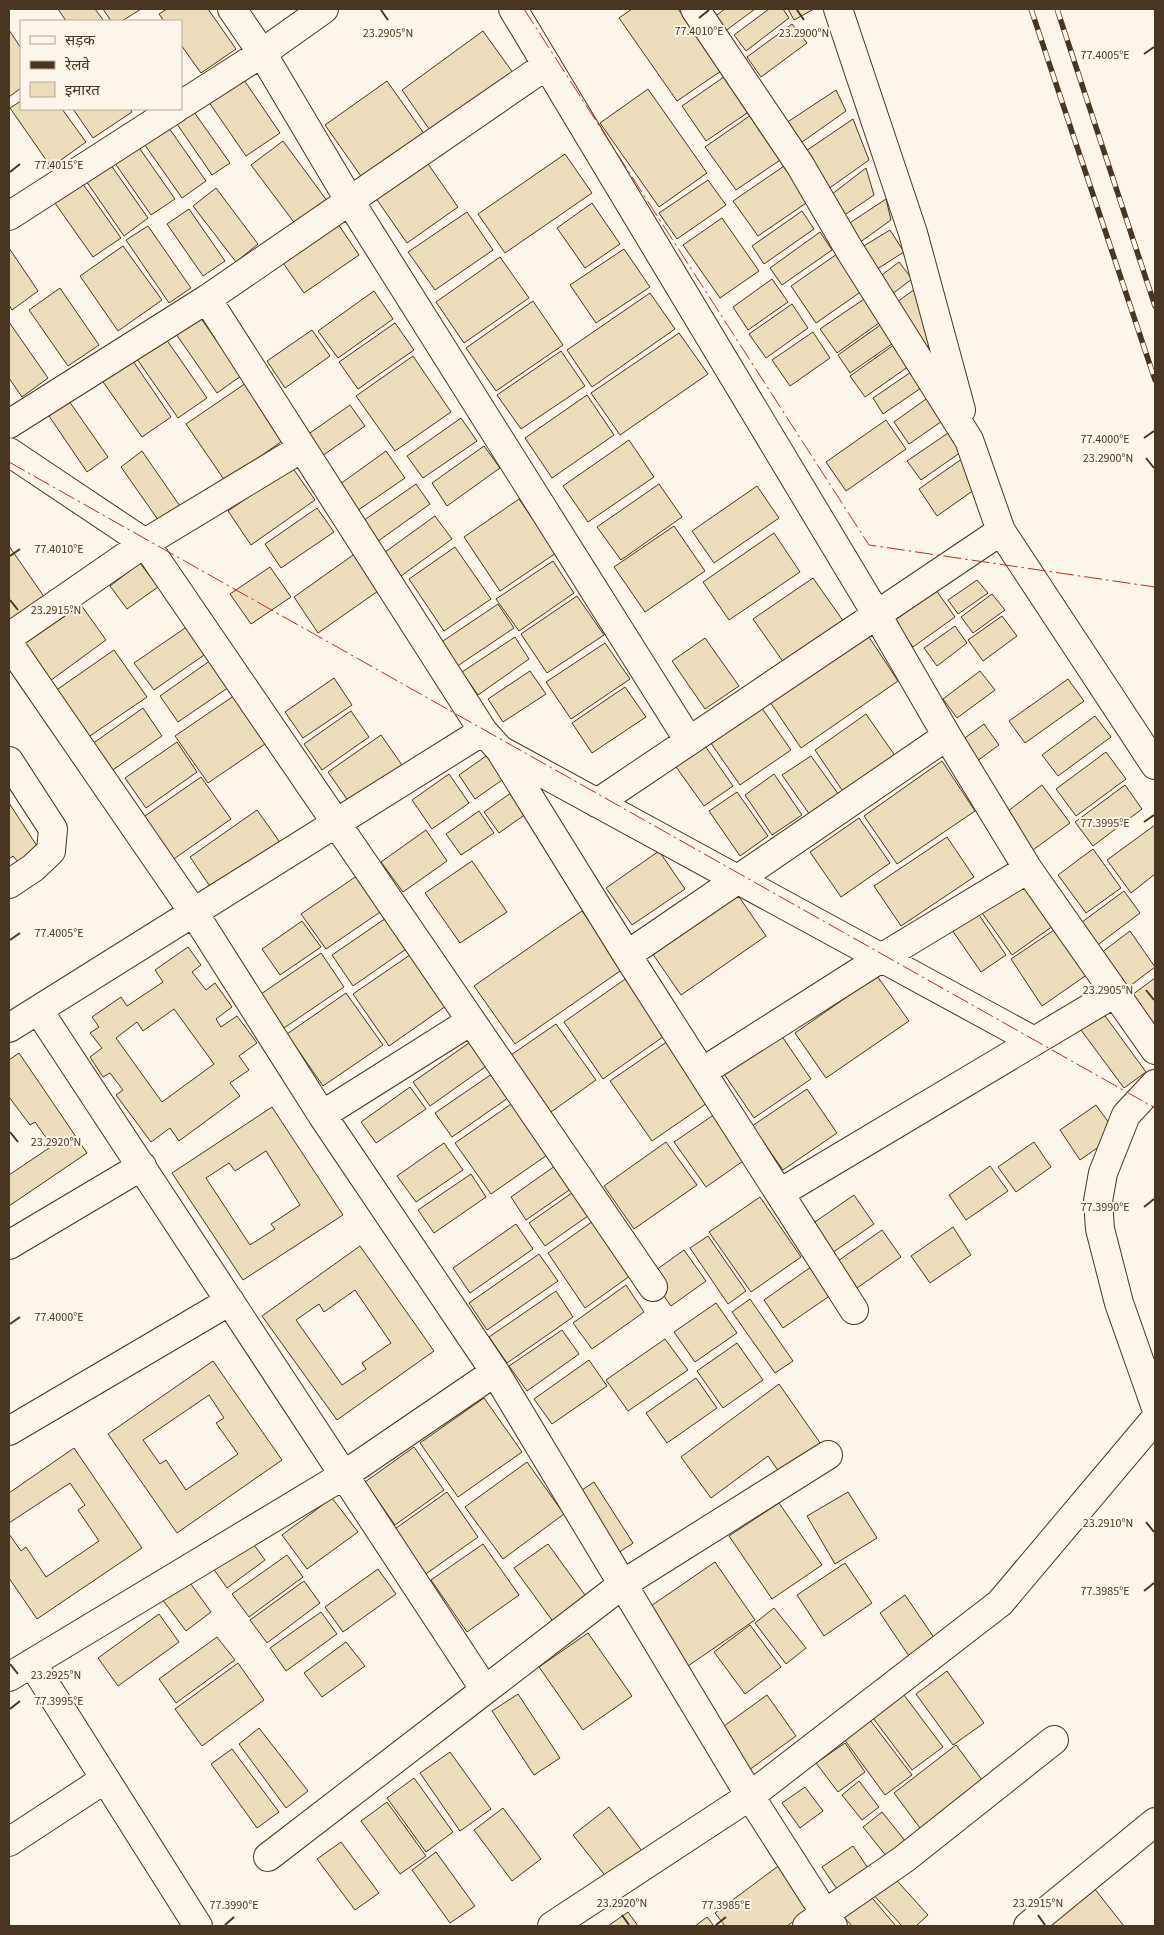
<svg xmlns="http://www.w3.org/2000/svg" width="1164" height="1935" font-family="'Source Sans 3','Noto Sans Devanagari',sans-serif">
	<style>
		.building { fill: #ecdcbc; stroke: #4a3520; fill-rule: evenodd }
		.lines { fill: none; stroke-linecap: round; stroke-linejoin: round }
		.street-casing { stroke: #4a3520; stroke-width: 30 }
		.street { stroke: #fbf6e9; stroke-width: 28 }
		.rail-casing { stroke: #4a3520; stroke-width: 5.5 }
		.rail { stroke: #fbf6e9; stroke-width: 4; stroke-dasharray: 11; stroke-linecap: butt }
		.power { stroke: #c62828; stroke-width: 1; stroke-dasharray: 18 4 2.5 4; stroke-linecap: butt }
		.ticks { fill: none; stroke: #4a3520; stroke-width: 2 }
		.ticks-label { font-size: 12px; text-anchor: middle; fill: #4a3520; stroke: #fbf6e9; stroke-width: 4; stroke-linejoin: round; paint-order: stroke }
	</style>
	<rect width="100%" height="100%" fill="#fbf6e9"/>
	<!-- building -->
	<path class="building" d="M 58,9 L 95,9 L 104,21 L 66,21 Z
		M 103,9 L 141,9 L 122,21 L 111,21 Z
		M 167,9 L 208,9 L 236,49 L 201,73 L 181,45 L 181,21 L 164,21 L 159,14 Z
		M 632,9 L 678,9 L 721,71 L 677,101 L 619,18 Z
		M 725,9 L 755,9 L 720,35 L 710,20 Z
		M 769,9 L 783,9 L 789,18 L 746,51 L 734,35 Z
		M 788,9 L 814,9 L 794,20 Z
		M 792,24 L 807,43 L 761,77 L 747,57 Z
		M 9,30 L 21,48 L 21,88 L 9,97 Z
		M 483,31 L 516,77 L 434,136 L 402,90 Z
		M 731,72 L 756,107 L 706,141 L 682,106 Z
		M 240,74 L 280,133 L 246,156 L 206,98 Z
		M 387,81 L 425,135 L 363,179 L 325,125 Z
		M 648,89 L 707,173 L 659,207 L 600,123 Z
		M 836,90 L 846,111 L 795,147 L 780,127 Z
		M 21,101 L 21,109 L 62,109 L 86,142 L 51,167 L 10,108 Z
		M 73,109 L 130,109 L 132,112 L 93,138 Z
		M 758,110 L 789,154 L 736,190 L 705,147 Z
		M 194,112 L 230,163 L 212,175 L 177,124 Z
		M 853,119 L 869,160 L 824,192 L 797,157 Z
		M 164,121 L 206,181 L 182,198 L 140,138 Z
		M 133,139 L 175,199 L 151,215 L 110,156 Z
		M 283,141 L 328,202 L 296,225 L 251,165 Z
		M 565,154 L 592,193 L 505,253 L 478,214 Z
		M 106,158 L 148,218 L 124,236 L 82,175 Z
		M 426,161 L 458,207 L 407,243 L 375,197 Z
		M 787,164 L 812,199 L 758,236 L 733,201 Z
		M 866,168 L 874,195 L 837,220 L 823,201 Z
		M 78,177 L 121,238 L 93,257 L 50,196 Z
		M 708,180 L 726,205 L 677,239 L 659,213 Z
		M 216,188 L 258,244 L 236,262 L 193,206 Z
		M 886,199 L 891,220 L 852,248 L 839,230 Z
		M 592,203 L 620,244 L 585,268 L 557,228 Z
		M 189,209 L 225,261 L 203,276 L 167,224 Z
		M 802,211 L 814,229 L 764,264 L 752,246 Z
		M 467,212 L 493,250 L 435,290 L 408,252 Z
		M 722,218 L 759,271 L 720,298 L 683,245 Z
		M 336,221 L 359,255 L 304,293 L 281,260 Z
		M 148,226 L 191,288 L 169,303 L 126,240 Z
		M 890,230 L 904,252 L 871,273 L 857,250 Z
		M 820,232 L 832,250 L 782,285 L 770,268 Z
		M 123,246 L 162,300 L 118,331 L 80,276 Z
		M 9,248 L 38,291 L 12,310 L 9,305 Z
		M 624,249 L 650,287 L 596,323 L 570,285 Z
		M 837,254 L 862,291 L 816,323 L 791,286 Z
		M 500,257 L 529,298 L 464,343 L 436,302 Z
		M 899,262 L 912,279 L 887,298 L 874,281 Z
		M 772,279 L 788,302 L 748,330 L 733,307 Z
		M 60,288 L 99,345 L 68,366 L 29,310 Z
		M 915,289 L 937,341 L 920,350 L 890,307 Z
		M 374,291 L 393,319 L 338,358 L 318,331 Z
		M 650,293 L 675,329 L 592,387 L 567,350 Z
		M 867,297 L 883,320 L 837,353 L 820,329 Z
		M 533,301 L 563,345 L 496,391 L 466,348 Z
		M 792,304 L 808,328 L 766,358 L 749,334 Z
		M 200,317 L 241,376 L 217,393 L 176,334 Z
		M 886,321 L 899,339 L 850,373 L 838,355 Z
		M 9,322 L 48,378 L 22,397 L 9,378 Z
		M 395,323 L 414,350 L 358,389 L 339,362 Z
		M 312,330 L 330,356 L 285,388 L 267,361 Z
		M 813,332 L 830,358 L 790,386 L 772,360 Z
		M 679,333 L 708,374 L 620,435 L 591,393 Z
		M 166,339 L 207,398 L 178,418 L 137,359 Z
		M 898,342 L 912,364 L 865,397 L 850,376 Z
		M 561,351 L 585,386 L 521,429 L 497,395 Z
		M 413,356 L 451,412 L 395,451 L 356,396 Z
		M 131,358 L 171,417 L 142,437 L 101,379 Z
		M 911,372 L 921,388 L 883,414 L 873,398 Z
		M 249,381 L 288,437 L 225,481 L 186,424 Z
		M 933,394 L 948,417 L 909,444 L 894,422 Z
		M 587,395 L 614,435 L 552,478 L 525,438 Z
		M 69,401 L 108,457 L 87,472 L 49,416 Z
		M 350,405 L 365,426 L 322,456 L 307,435 Z
		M 461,418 L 477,441 L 423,478 L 407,456 Z
		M 886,420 L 906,449 L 846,491 L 826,462 Z
		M 951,431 L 964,450 L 921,480 L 907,461 Z
		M 629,440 L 654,477 L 588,522 L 563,486 Z
		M 484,446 L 500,468 L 447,506 L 432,483 Z
		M 142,451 L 182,509 L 161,524 L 121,467 Z
		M 386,451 L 405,478 L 354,513 L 336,487 Z
		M 966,456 L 984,483 L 937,516 L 919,489 Z
		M 292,467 L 315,500 L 251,545 L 228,511 Z
		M 416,484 L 430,504 L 374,544 L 360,523 Z
		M 659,484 L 682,517 L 621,560 L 597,527 Z
		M 757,486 L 779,518 L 714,563 L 692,531 Z
		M 519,499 L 556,553 L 500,591 L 464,537 Z
		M 317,508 L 334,532 L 281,568 L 265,544 Z
		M 435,516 L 452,539 L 401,576 L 385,552 Z
		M 674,526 L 705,571 L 645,612 L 614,567 Z
		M 774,533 L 800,572 L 729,620 L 703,582 Z
		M 9,546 L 45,598 L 11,621 L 9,617 Z
		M 455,547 L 491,599 L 444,631 L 409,579 Z
		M 356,553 L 381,589 L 318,633 L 294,597 Z
		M 553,561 L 574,593 L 519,631 L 496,599 Z
		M 140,563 L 158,587 L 127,609 L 110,586 Z
		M 270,567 L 291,597 L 251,624 L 230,594 Z
		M 813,578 L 844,622 L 784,663 L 753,619 Z
		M 977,580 L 988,593 L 958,614 L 948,600 Z
		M 936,590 L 955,617 L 913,647 L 894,621 Z
		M 992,594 L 1005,610 L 973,633 L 961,617 Z
		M 577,596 L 604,635 L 547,673 L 521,634 Z
		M 498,604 L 514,628 L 456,667 L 440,643 Z
		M 81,605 L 106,640 L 43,686 L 17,649 Z
		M 1002,616 L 1017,636 L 983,661 L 968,640 Z
		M 188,626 L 207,653 L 154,690 L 134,663 Z
		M 955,626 L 967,643 L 937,666 L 924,648 Z
		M 865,631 L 898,681 L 801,748 L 768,699 Z
		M 515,637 L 529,659 L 478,695 L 462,672 Z
		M 705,638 L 739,686 L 705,709 L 672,661 Z
		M 605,643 L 630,679 L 571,719 L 546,682 Z
		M 114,650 L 147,697 L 87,738 L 55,691 Z
		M 214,658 L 232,685 L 178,722 L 160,696 Z
		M 530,671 L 546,694 L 503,722 L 488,699 Z
		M 980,671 L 995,690 L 957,718 L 943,699 Z
		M 334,678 L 352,705 L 303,738 L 285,712 Z
		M 1068,679 L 1084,701 L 1025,743 L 1009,721 Z
		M 625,687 L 646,717 L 592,753 L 572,723 Z
		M 238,693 L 271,740 L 208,783 L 175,736 Z
		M 759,704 L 791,750 L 740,785 L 708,739 Z
		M 143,708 L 162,736 L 104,776 L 85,749 Z
		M 351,711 L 369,737 L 322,770 L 304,744 Z
		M 866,714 L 896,757 L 844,793 L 815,750 Z
		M 1095,716 L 1111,737 L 1058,776 L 1042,755 Z
		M 984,724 L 999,745 L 973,764 L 958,743 Z
		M 381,735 L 402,765 L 349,802 L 328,772 Z
		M 177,742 L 197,772 L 146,808 L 125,778 Z
		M 703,743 L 733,786 L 704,806 L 674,764 Z
		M 1106,752 L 1126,779 L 1076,816 L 1056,789 Z
		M 489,754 L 505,778 L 475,799 L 459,775 Z
		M 811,756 L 839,795 L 810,815 L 782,775 Z
		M 942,761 L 975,811 L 897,864 L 864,816 Z
		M 449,774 L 469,803 L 432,829 L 412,800 Z
		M 774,774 L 802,815 L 772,835 L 745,795 Z
		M 201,777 L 231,819 L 171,861 L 142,818 Z
		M 1042,785 L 1070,823 L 1026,855 L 999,818 Z
		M 1125,785 L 1142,809 L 1093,846 L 1075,822 Z
		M 515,790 L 530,811 L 499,833 L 484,812 Z
		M 737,792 L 768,836 L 740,856 L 709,811 Z
		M 9,803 L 39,849 L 18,862 L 13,856 L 9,859 Z
		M 257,810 L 284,848 L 216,895 L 190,857 Z
		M 479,811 L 494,833 L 461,855 L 446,834 Z
		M 859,818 L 890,863 L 841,897 L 810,852 Z
		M 1155,825 L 1155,874 L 1131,893 L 1107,860 Z
		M 426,830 L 447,861 L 403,892 L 381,862 Z
		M 947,837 L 974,877 L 901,926 L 874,886 Z
		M 1093,849 L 1121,888 L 1086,913 L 1058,875 Z
		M 659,851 L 685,889 L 632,925 L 606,888 Z
		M 472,861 L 507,912 L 460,943 L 425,893 Z
		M 364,871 L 389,906 L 326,949 L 301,914 Z
		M 1022,881 L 1053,926 L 1012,955 L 980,910 Z
		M 735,891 L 766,936 L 681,995 L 650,950 Z
		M 1124,891 L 1140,913 L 1095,947 L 1078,925 Z
		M 582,911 L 623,969 L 515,1044 L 474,986 Z
		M 977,912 L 1006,955 L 981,972 L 952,930 Z
		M 392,914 L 412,945 L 353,986 L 332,955 Z
		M 302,921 L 321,947 L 280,975 L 262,949 Z
		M 1057,928 L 1088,974 L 1042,1006 L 1011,959 Z
		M 1130,931 L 1155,967 L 1127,988 L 1101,953 Z
		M 188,947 L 201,965 L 192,972 L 206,990 L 215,983 L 232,1007 L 216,1019 L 221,1027 L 237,1016 L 257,1043 L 239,1056 L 249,1070 L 230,1083 L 240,1096 L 179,1141 L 170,1128 L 151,1142 L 116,1095 L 123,1090 L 110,1073 L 103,1077 L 90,1057 L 102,1048 L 90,1033 L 99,1027 L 92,1017 L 121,997 L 127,1006 L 163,982 L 155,970 ZM 174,1009 L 214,1064 L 162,1102 L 116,1038 L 137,1022 L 143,1031 Z
		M 420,948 L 456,999 L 389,1046 L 353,994 Z
		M 321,953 L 344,987 L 284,1028 L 261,994 Z
		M 631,975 L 670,1032 L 603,1079 L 564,1022 Z
		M 877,976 L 909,1021 L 826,1078 L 795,1033 Z
		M 1155,978 L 1155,1027 L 1132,995 Z
		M 346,993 L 383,1045 L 323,1086 L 287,1034 Z
		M 1100,1009 L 1146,1072 L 1124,1088 L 1078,1026 Z
		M 556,1024 L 596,1080 L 551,1112 L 511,1055 Z
		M 779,1032 L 811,1079 L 754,1118 L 722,1071 Z
		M 479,1036 L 495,1060 L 430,1106 L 413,1082 Z
		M 671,1039 L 713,1099 L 652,1141 L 610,1081 Z
		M 19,1053 L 87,1153 L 9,1206 L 9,1175 L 52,1146 L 35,1122 L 30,1125 L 9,1097 L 9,1060 Z
		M 499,1069 L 515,1093 L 452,1137 L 435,1113 Z
		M 410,1087 L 426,1109 L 376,1143 L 361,1122 Z
		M 807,1089 L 837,1133 L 783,1170 L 752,1126 Z
		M 517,1100 L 553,1151 L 491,1194 L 455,1143 Z
		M 1096,1105 L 1117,1134 L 1080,1160 L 1060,1130 Z
		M 272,1107 L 343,1215 L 243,1280 L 172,1173 ZM 266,1151 L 300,1205 L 271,1224 L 275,1229 L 250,1245 L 206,1178 L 229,1163 L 235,1171 Z
		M 715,1114 L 746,1159 L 706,1187 L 674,1142 Z
		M 666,1142 L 697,1185 L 634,1229 L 604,1186 Z
		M 1034,1142 L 1051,1167 L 1016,1192 L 998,1167 Z
		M 444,1143 L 463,1170 L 416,1202 L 397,1176 Z
		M 562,1161 L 578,1184 L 526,1220 L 511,1197 Z
		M 990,1166 L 1008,1191 L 966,1220 L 949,1195 Z
		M 471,1174 L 486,1197 L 434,1233 L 418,1210 Z
		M 579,1188 L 595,1211 L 545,1246 L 529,1223 Z
		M 854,1195 L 874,1224 L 829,1255 L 809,1226 Z
		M 760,1197 L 801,1257 L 751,1292 L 709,1232 Z
		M 596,1219 L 634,1273 L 585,1308 L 548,1253 Z
		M 516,1224 L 533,1249 L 470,1293 L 453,1268 Z
		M 953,1227 L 971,1255 L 930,1283 L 911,1256 Z
		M 882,1230 L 901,1257 L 857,1288 L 838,1261 Z
		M 708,1236 L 746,1291 L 728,1304 L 690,1248 Z
		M 360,1246 L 434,1351 L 337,1420 L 262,1316 ZM 355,1290 L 391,1343 L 362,1363 L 366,1369 L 342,1385 L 296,1320 L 319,1304 L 324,1312 Z
		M 684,1250 L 706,1281 L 671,1306 L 649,1275 Z
		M 539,1254 L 558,1281 L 487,1330 L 469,1303 Z
		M 811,1267 L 831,1295 L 783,1328 L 764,1300 Z
		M 626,1285 L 644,1312 L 592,1349 L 573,1323 Z
		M 556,1291 L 573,1317 L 507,1363 L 489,1337 Z
		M 750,1299 L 793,1361 L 775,1373 L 732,1312 Z
		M 716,1303 L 737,1333 L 695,1362 L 674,1332 Z
		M 562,1330 L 579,1354 L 527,1391 L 509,1366 Z
		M 665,1339 L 688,1370 L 628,1411 L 606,1380 Z
		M 737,1343 L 763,1380 L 723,1408 L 697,1371 Z
		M 589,1360 L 607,1386 L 552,1424 L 534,1399 Z
		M 213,1361 L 282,1460 L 177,1533 L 108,1434 ZM 209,1395 L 224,1418 L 216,1423 L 238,1454 L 186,1490 L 166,1460 L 160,1464 L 143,1440 Z
		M 696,1378 L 717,1408 L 667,1443 L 646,1413 Z
		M 779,1384 L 823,1447 L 782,1476 L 768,1456 L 711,1498 L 681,1457 Z
		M 484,1398 L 522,1452 L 458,1497 L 420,1443 Z
		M 414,1447 L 444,1490 L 395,1525 L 365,1482 Z
		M 74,1448 L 142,1548 L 37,1619 L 9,1578 L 9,1534 L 21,1551 L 26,1547 L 46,1577 L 99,1541 L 78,1510 L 85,1505 L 70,1483 L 9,1523 L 9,1493 Z
		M 527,1462 L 564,1514 L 503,1559 L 465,1507 Z
		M 594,1482 L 633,1543 L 615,1555 L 576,1494 Z
		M 447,1492 L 478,1537 L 423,1576 L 392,1531 Z
		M 848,1492 L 877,1538 L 835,1564 L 807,1516 Z
		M 332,1498 L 358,1532 L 307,1569 L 282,1535 Z
		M 779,1503 L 822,1565 L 772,1599 L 729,1536 Z
		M 246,1534 L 265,1560 L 227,1588 L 208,1561 Z
		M 483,1544 L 519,1595 L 467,1632 L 431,1580 Z
		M 548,1544 L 590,1602 L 557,1627 L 514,1568 Z
		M 287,1555 L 303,1577 L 249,1617 L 232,1594 Z
		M 715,1562 L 755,1620 L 688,1666 L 648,1608 Z
		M 845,1563 L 872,1603 L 824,1636 L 797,1595 Z
		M 378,1569 L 396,1594 L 343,1632 L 325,1607 Z
		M 188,1580 L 211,1612 L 186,1631 L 162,1599 Z
		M 304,1581 L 320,1603 L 267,1643 L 250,1620 Z
		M 905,1595 L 939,1645 L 913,1662 L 880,1613 Z
		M 774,1608 L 806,1648 L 786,1664 L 755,1623 Z
		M 321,1612 L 337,1634 L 286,1671 L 270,1648 Z
		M 159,1614 L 179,1642 L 118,1686 L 98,1658 Z
		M 750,1625 L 781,1667 L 745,1694 L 714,1652 Z
		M 588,1633 L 632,1696 L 583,1730 L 539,1667 Z
		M 217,1637 L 235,1660 L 176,1703 L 159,1679 Z
		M 346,1642 L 365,1666 L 322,1697 L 304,1673 Z
		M 238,1663 L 264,1700 L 202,1746 L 175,1709 Z
		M 947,1671 L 984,1723 L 953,1745 L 916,1694 Z
		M 901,1691 L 943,1747 L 912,1770 L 870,1714 Z
		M 518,1694 L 560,1758 L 534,1775 L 492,1711 Z
		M 767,1695 L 796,1736 L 749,1770 L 720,1729 Z
		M 870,1720 L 912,1775 L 885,1795 L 844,1739 Z
		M 259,1728 L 308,1791 L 286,1808 L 239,1744 Z
		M 845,1743 L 865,1772 L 838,1792 L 816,1763 Z
		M 956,1745 L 988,1788 L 926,1836 L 894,1793 Z
		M 232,1749 L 279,1812 L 257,1828 L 211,1764 Z
		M 450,1752 L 491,1809 L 460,1831 L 420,1773 Z
		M 414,1778 L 453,1832 L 426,1852 L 387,1798 Z
		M 859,1781 L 879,1807 L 862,1820 L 842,1795 Z
		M 805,1787 L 823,1811 L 800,1828 L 782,1803 Z
		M 387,1802 L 426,1856 L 400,1874 L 361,1821 Z
		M 609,1807 L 642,1851 L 607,1878 L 573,1835 Z
		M 503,1808 L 541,1859 L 512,1881 L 474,1830 Z
		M 882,1812 L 910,1847 L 891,1862 L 863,1827 Z
		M 341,1842 L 379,1893 L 355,1910 L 317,1859 Z
		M 853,1846 L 870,1871 L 839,1892 L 822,1867 Z
		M 436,1852 L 475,1906 L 450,1923 L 412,1870 Z
		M 781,1864 L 813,1907 L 787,1926 L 725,1926 L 715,1913 Z
		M 890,1873 L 928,1915 L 916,1926 L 902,1926 L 869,1890 Z
		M 1094,1888 L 1124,1926 L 1046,1926 Z
		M 867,1892 L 896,1926 L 852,1926 L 841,1914 Z
		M 628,1912 L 638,1926 L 608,1926 Z
		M 707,1917 L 714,1926 L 695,1926 Z"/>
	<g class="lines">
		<!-- street casing -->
		<g class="street-casing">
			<path id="street" d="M 232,9 L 262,53 L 351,203 L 689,741
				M 513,9 L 877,615 L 947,736 L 1028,869 L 1155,1050
				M 695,9 L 800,165 L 849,249 L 969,440 L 1001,531 L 1155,765
				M 838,9 L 913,233 L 961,410
				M 181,105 L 262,53 L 324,9
				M 9,216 L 175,109
				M 207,299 L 483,731 L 500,750 L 627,955 L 854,1310
				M 9,424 L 207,299 L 547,65
				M 9,452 L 145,543 L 653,1287
				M 9,637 L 145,543 L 302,448
				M 9,644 L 194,913 L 322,1115 L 495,1372 L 750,1796 L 833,1926
				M 502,751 L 1034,1041
				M 9,761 L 53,829 L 51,851 L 33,868 L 9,884
				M 597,803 L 1001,531
				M 627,955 L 947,736
				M 39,1011 L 485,1690 L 268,1857
				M 9,1028 L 483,731
				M 702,1072 L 881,958 L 1028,869
				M 1155,1084 L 1126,1115 L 1103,1173 L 1098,1201 L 1100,1229 L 1119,1303 L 1155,1405
				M 322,1115 L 471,1021
				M 780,1193 L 1115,993
				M 9,1245 L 142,1166
				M 9,1431 L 230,1301
				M 32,1663 L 198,1926
				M 9,1677 L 344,1475 L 495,1372
				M 485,1690 L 623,1584 L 828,1455
				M 9,1842 L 105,1779
				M 552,1926 L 750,1796 L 1000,1603 L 1155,1419
				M 807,1926 L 904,1859 L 1054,1740
				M 1028,1926 L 1155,1822"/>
		</g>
		<!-- street -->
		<use href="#street" class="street"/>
		<!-- rail casing -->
		<g class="rail-casing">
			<path id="rail" d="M 1031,9 L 1155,380
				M 1057,9 L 1155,306"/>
		</g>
		<!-- rail -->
		<use href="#rail" class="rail"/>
		<!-- power -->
		<path class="power" d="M 524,9 L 869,545 L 1155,587
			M 9,462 L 1155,1108"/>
	</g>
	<!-- ticks -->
	<path class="ticks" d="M 381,10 L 388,20M 797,10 L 804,20M 699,18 L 709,10M 1144,54 L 1154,47M 10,172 L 20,164M 1144,438 L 1154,431M 1146,458 L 1154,468M 10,556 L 20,549M 10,600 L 18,610M 1144,822 L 1154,815M 10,940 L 20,933M 1146,990 L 1154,1000M 10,1132 L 18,1142M 1144,1207 L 1154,1199M 10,1324 L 20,1317M 1146,1522 L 1154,1532M 1144,1591 L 1154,1583M 10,1664 L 18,1674M 10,1709 L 20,1701M 622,1915 L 629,1925M 1038,1915 L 1045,1925M 225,1925 L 234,1917M 716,1925 L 726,1917"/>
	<g class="ticks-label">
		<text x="699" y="35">77.4010°E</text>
		<text x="388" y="37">23.2905°N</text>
		<text x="804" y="37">23.2900°N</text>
		<text x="1105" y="59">77.4005°E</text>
		<text x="59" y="169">77.4015°E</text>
		<text x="1105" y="443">77.4000°E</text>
		<text x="1108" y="462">23.2900°N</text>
		<text x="59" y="553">77.4010°E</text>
		<text x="56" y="614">23.2915°N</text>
		<text x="1105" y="827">77.3995°E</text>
		<text x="59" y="937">77.4005°E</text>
		<text x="1108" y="994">23.2905°N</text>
		<text x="56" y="1146">23.2920°N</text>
		<text x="1105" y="1211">77.3990°E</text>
		<text x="59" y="1321">77.4000°E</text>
		<text x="1108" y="1527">23.2910°N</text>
		<text x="1105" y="1595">77.3985°E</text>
		<text x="56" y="1679">23.2925°N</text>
		<text x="59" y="1705">77.3995°E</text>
		<text x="622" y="1907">23.2920°N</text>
		<text x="1038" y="1907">23.2915°N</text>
		<text x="234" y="1909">77.3990°E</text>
		<text x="726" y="1909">77.3985°E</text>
	</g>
	<!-- border -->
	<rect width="1164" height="1935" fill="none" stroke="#4a3520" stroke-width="20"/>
	<!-- legend -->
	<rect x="20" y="20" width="162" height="90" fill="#fbf6e9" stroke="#b4a999"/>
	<rect x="30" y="36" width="25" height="8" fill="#fbf6e9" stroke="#b4a999"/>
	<text x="65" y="45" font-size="15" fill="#4a3520">सड़क</text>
	<rect x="30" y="61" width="25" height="8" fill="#4a3520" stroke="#b4a999"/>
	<text x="65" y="70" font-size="15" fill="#4a3520">रेलवे</text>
	<rect x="30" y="82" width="25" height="15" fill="#ecdcbc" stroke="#b4a999"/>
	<text x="65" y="95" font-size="15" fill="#4a3520">इमारत</text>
</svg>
